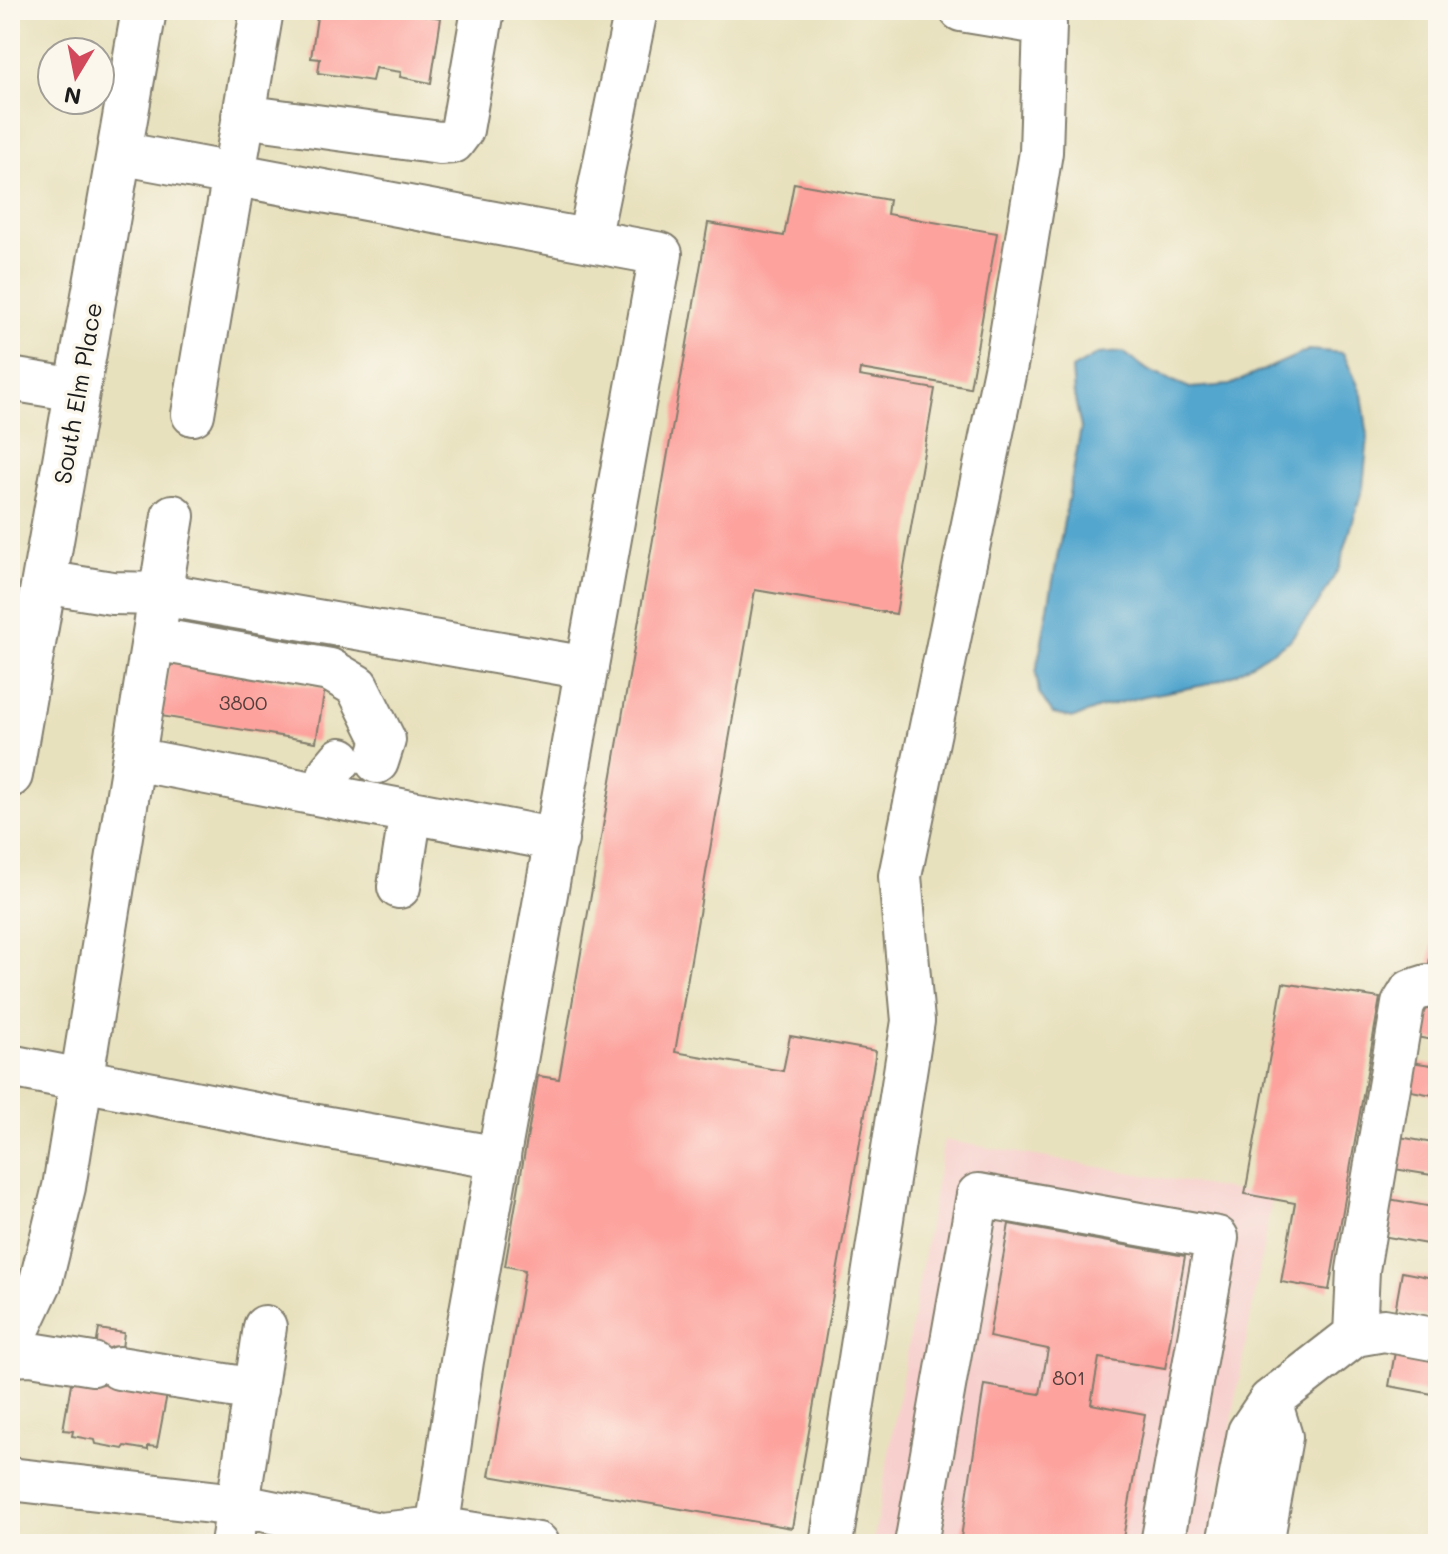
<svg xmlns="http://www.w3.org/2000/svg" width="1448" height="1554" font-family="Mali,sans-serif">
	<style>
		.built { fill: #f7d0cd }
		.water { fill: #53a6ce; stroke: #386175; stroke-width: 2 }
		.building { fill: #fda29d }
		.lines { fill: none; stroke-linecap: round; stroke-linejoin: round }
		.minor-casing { stroke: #827e6d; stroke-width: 46 }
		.major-casing { stroke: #827e6d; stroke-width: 48 }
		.minor { stroke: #fff; stroke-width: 42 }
		.major { stroke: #fff; stroke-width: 44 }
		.labels { text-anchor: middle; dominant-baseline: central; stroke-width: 7; stroke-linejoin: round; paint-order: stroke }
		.number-label { font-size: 20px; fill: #543e3c }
		.street-label { font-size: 24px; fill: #1c1c1c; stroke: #fbf7ec }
	</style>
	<rect width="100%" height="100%" fill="#fbf7ec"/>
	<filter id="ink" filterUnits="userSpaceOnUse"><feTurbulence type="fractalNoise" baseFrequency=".0125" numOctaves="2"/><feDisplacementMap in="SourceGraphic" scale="16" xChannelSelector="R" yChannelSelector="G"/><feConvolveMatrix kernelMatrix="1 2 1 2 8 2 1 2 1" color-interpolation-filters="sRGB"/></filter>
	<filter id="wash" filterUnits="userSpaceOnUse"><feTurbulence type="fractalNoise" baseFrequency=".006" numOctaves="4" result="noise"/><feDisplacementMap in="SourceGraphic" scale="32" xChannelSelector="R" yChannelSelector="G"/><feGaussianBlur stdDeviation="1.8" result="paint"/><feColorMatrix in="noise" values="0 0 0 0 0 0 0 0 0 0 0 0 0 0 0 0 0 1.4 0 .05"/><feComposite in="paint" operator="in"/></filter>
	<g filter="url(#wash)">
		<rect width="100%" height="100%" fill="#e8e1be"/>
		<!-- built -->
		<path class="built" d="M 944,1140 L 1272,1197 L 1210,1544 L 873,1544 Z"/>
		<!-- water -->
		<path class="water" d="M 1309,350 L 1343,353 L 1362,394 L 1368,437 L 1363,487 L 1339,568 L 1318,604 L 1289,641 L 1235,674 L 1205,685 L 1145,696 L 1099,708 L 1074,718 L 1053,714 L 1039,693 L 1036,673 L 1081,428 L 1074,395 L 1072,369 L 1098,354 L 1123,352 L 1149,371 L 1190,388 L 1230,385 Z"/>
		<g id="blocks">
			<!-- building -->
			<path class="building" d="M 318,10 L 393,10 L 441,18 L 431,83 L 400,77 L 401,72 L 375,68 L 372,81 L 318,73 L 320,59 L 311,58 Z
				M 794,183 L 889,200 L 887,214 L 997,233 L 970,388 L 860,369 L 859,376 L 935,389 L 896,614 L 755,590 L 675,1052 L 783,1071 L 790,1036 L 876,1051 L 792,1528 L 489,1476 L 525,1270 L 505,1266 L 538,1076 L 559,1079 L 708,223 L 784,236 Z
				M 169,662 L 325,688 L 316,742 L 161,716 Z
				M 1436,919 L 1438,919 L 1438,966 L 1429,964 Z
				M 1283,983 L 1380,998 L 1329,1290 L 1281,1282 L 1295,1203 L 1245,1194 Z
				M 1422,1002 L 1438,1005 L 1438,1041 L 1416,1037 Z
				M 1411,1062 L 1438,1066 L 1438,1096 L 1406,1090 Z
				M 1400,1137 L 1438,1144 L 1438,1176 L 1394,1169 Z
				M 1389,1199 L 1438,1208 L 1438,1246 L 1382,1236 Z
				M 1009,1224 L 1185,1256 L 1165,1369 L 1099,1358 L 1091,1404 L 1145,1414 L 1122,1544 L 960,1544 L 984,1385 L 1040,1394 L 1048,1349 L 989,1337 Z
				M 1402,1272 L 1438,1279 L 1438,1319 L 1395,1311 Z
				M 99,1329 L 124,1333 L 117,1386 L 167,1394 L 157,1447 L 148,1446 L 148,1450 L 125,1446 L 123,1449 L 96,1444 L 95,1440 L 72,1436 L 73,1431 L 63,1430 L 72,1378 L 90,1382 Z
				M 1395,1352 L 1438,1359 L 1438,1395 L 1389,1386 Z"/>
		</g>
	</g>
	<g filter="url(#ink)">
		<use href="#blocks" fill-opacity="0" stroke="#827e6d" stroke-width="2"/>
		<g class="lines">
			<!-- minor casing -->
			<g class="minor-casing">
				<path id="minor" d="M 243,116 L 440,143 L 453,142 L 462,130 L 483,10
					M 119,153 L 661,254 L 462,1361 L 435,1544
					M 589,240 L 636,10
					M 10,379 L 77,390
					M 193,414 L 262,10
					M 44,582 L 112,593 L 161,594 L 587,668
					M 154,639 L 330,670 L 357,686 L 384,740 L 377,762
					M 134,759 L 557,840
					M 326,790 L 330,772 L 341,759
					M 399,887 L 411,812
					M 10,1066 L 301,1123 L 499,1158
					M 1355,1335 L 1358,1270 L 1403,1004 L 1411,991 L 1427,986 L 1438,988
					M 10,1347 L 41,1281 L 64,1187 L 173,516
					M 10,1355 L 31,1354 L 93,1364
					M 119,1368 L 256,1390
					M 10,1479 L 237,1505 L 380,1534 L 437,1528 L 538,1544
					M 232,1544 L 265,1327
					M 831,1544 L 913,1021 L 900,876 L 1007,360 L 1041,152 L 1045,24 L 961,10
					M 916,1544 L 978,1195 L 1217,1238 L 1162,1544
					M 1228,1544 L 1249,1432 L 1270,1401 L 1355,1335 L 1384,1330 L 1438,1340
					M 1262,1544 L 1281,1437 L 1270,1401"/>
			</g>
			<!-- major casing -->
			<g class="major-casing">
				<path id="major" d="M 10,775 L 144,10"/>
			</g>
			<!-- minor -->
			<use href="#minor" class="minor"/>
			<!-- major -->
			<use href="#major" class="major"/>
		</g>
	</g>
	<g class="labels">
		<!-- number labels -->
		<g class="number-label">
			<text x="243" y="702">3800</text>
			<text x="1069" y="1377">801</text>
		</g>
		<!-- street labels -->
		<g class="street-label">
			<text transform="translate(77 393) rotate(-80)">South Elm Place</text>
		</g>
	</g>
	<!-- margin -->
	<rect width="1448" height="1554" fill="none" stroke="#fbf7ec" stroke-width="40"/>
	<!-- north arrow -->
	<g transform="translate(76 76) rotate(190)"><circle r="38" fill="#fbf7ec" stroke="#a29f99" stroke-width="2"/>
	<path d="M0-6L14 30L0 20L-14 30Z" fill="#d1495b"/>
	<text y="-12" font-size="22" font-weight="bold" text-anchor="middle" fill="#1c1c1c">N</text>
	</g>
</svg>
